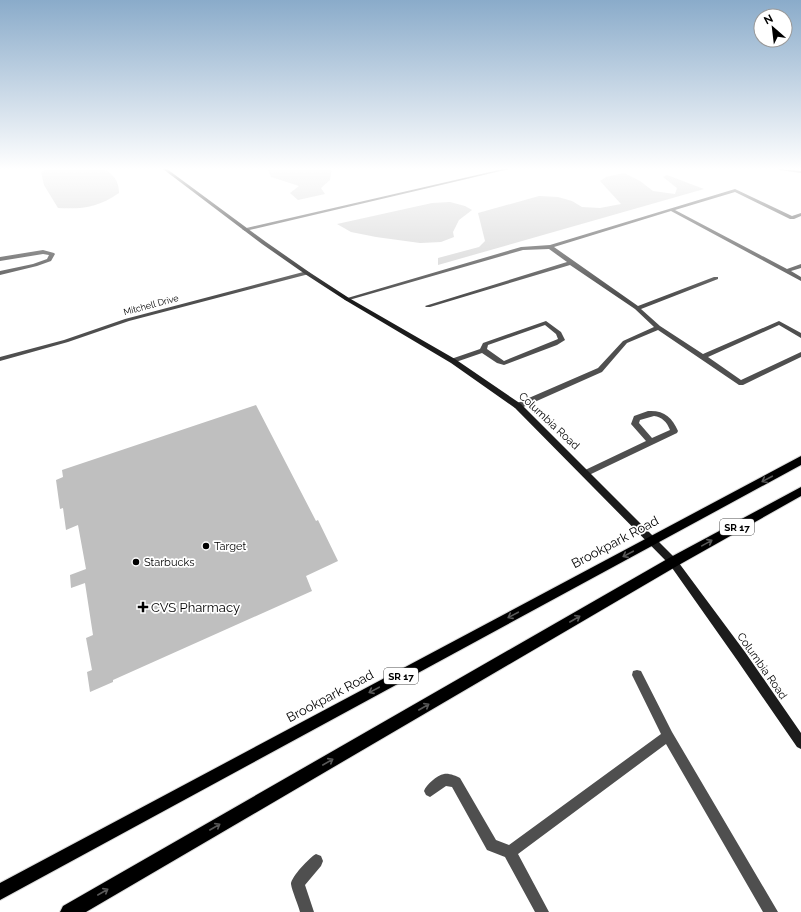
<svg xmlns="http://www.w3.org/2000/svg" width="801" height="912" font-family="Raleway,sans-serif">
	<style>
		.green { fill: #d6d6d6 }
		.building { fill: #bfbfbf }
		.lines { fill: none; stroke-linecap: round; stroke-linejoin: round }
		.primary-casing { stroke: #dbdbdb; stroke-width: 2 }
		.street { fill: #4f4f4f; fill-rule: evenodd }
		.secondary { fill: #1c1c1c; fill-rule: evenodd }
		.primary { fill: #000; fill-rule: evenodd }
		.oneway { stroke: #595959 }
		.poi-dot { fill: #000; stroke: #fff; stroke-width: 1.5 }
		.labels { text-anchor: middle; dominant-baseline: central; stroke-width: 3.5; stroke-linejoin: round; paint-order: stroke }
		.far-street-label { font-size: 9px; fill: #000; stroke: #fff }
		.shield { fill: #fff; stroke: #4c4c4c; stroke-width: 1 }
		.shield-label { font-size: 10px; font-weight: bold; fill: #000 }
		.street-label { font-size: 11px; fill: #000; stroke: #fff }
		.poi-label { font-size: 11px; fill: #000; stroke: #fff; text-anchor: start }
		.near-street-label { font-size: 13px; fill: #000; stroke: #fff }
		.near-poi-label { font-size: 13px; fill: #000; stroke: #fff; text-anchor: start }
	</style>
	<rect width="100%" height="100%" fill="#fff"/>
	<!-- green -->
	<path class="green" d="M 46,169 L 103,169 C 114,174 119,181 119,193 C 97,208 83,209 58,208 L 44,185 L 41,172 Z
		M 268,169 L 332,169 L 330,180 L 321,188 L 325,194 L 298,200 L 290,193 L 299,186 L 271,177 Z
		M 624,173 L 640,181 L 653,191 L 675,194 L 677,188 L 663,177 L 667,175 L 704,189 L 438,265 L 438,258 L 479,247 L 485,241 L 478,213 L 539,196 L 558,197 L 572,201 L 582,207 L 600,208 L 621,204 L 600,181 L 606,177 Z
		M 450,202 L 465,206 L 472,210 L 459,220 L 453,232 L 454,237 L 441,242 L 420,243 L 376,237 L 351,232 L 337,224 L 432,203 Z"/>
	<!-- building -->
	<path class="building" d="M 256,405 L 316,521 L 318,520 L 338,561 L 306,576 L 312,591 L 113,680 L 113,682 L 90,692 L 87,672 L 92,670 L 86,638 L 93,635 L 85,583 L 71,588 L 70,575 L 86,569 L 78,525 L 66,530 L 63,508 L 60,509 L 56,480 L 63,477 L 62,470 Z"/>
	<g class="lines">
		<!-- primary casing -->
		<g class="primary-casing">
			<path id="primary" d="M 801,456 L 801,465 L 0,900 L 0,883 Z
				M 801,487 L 801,496 L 677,566 L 86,912 L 60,912 L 63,906 L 669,558 Z"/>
		</g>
		<!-- street -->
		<path class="street" d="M 503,169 L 509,169 L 245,231 L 242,229 Z
			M 778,169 L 801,171 L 801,173 L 780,170 Z
			M 735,189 L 792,216 L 801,213 L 801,216 L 794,219 L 790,219 L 735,192 L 675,210 L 787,269 L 801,264 L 801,268 L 791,271 L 801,277 L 801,281 L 671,211 L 554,247 L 638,306 L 714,277 L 718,277 L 718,279 L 641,309 L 660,326 L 703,354 L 779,321 L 801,333 L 801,338 L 779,325 L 708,357 L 741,380 L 801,352 L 801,357 L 743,385 L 739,385 L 658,330 L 627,343 L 602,372 L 521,408 L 515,408 L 514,406 L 515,404 L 598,368 L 623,341 L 654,327 L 635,309 L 570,265 L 430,307 L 426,307 L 425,306 L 567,262 L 549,249 L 523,250 L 349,300 L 347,301 L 344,299 L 521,247 L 550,245 Z
			M 43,250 L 54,253 L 55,254 L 51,261 L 37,266 L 0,275 L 0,271 L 33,264 L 47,259 L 49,255 L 43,254 L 0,261 L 0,257 Z
			M 307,271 L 310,273 L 309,274 L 129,321 L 68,342 L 0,361 L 0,357 L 64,340 L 125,319 Z
			M 546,321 L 561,332 L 565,340 L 557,345 L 504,365 L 497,363 L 482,353 L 453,363 L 450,361 L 451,359 L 480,349 L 483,343 ZM 545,325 L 556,334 L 558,339 L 504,361 L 487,349 L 488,345 Z
			M 648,411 C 664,410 672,417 678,431 L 677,433 L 589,475 L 583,475 L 582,473 L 583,471 L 646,441 L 631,424 L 634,416 ZM 654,416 C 662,417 667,422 670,430 L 652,438 L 639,423 L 640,420 Z
			M 637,670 L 641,671 L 672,732 L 778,912 L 763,912 L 666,744 L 518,854 L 549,912 L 535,912 L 505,857 L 487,850 L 452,787 L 446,786 L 430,797 L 426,795 L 424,791 C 426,785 437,775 444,774 C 449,773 456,776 460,778 L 496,840 L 509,845 L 661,734 L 632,675 L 633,671 Z
			M 316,854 L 321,856 L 323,861 L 321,866 L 305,885 L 314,912 L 300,912 C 298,904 292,891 291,884 C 291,877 310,857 316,854 Z"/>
		<!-- secondary -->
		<path class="secondary" d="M 163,169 L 167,169 L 266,242 L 309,272 L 349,298 L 455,359 L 521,404 L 676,559 L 745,652 L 801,733 L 801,749 L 797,747 L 737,660 L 670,565 L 515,408 L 451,363 L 345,300 L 305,274 L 262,244 Z"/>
		<!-- primary -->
		<use href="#primary" class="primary"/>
	</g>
	<!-- one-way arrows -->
	<defs><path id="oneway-shaft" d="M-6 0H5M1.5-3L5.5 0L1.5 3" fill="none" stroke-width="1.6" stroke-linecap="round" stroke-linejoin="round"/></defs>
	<g class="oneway">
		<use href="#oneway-shaft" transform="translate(767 479) rotate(152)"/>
		<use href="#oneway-shaft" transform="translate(707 543) rotate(-29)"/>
		<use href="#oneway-shaft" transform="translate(628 554) rotate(152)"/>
		<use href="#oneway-shaft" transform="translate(513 615) rotate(152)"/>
		<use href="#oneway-shaft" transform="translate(575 619) rotate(-30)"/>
		<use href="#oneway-shaft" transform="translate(374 690) rotate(152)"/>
		<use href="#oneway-shaft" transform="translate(424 707) rotate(-30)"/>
		<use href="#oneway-shaft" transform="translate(328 762) rotate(-30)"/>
		<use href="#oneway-shaft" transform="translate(215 827) rotate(-30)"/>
		<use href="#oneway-shaft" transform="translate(103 892) rotate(-30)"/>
	</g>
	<!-- sky -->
	<linearGradient id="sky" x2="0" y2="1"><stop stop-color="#8aabca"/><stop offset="0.57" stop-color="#fff"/><stop offset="1" stop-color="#fff" stop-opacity="0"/></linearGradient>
	<rect width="801" height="296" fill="url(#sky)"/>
	<!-- markers -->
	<g class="poi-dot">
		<circle cx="206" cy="546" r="4"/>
		<circle cx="136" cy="562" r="4"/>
		<path d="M141 601h4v4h4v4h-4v4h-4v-4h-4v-4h4z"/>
	</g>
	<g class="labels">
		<!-- far-street labels -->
		<g class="far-street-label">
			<text transform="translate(151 305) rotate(-15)">Mitchell Drive</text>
		</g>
		<!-- shield labels -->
		<g class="shield">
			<rect x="720" y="519" width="34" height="16" rx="3"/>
			<rect x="384" y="668" width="34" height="16" rx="3"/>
		</g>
		<g class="shield-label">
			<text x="737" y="527">SR 17</text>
			<text x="401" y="676">SR 17</text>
		</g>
		<!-- street labels -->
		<g class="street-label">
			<text transform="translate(549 421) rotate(43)">Columbia Road</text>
			<text transform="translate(762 666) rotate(55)">Columbia Road</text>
		</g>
		<!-- poi labels -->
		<g class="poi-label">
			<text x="214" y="546">Target</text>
			<text x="144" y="562">Starbucks</text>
		</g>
		<!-- near-street labels -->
		<g class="near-street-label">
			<text transform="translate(615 542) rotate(-28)">Brookpark Road</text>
			<text transform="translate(330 696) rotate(-28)">Brookpark Road</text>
		</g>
		<!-- near-poi labels -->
		<g class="near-poi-label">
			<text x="151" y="607">CVS Pharmacy</text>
		</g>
	</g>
	<!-- north arrow -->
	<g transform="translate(773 28) rotate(332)"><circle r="19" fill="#ffffff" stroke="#999999"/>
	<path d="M0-3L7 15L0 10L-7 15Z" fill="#000000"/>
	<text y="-6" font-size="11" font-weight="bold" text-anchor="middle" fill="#000000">N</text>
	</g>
</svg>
